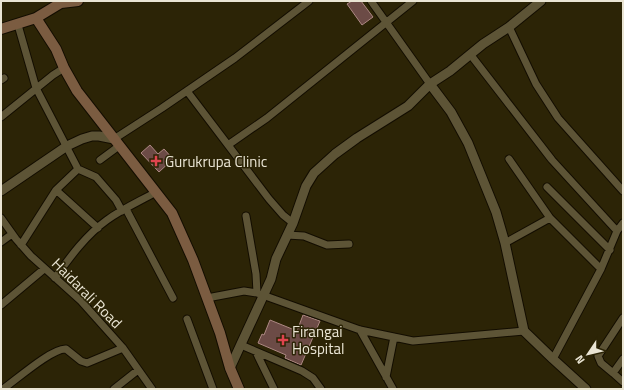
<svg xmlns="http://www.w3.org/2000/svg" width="624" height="390" font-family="'Titillium Web',sans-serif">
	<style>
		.building { fill: #6c4b46; stroke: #ad8883 }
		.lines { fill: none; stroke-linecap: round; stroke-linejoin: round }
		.minor-casing { stroke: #130d00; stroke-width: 9 }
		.tertiary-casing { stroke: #130d00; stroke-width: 11 }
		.secondary-casing { stroke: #130d00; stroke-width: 12 }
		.minor { stroke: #5d5436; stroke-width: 7 }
		.tertiary { stroke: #5d5436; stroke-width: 9 }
		.secondary { stroke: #7b5c41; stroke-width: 10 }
		.health-dot { fill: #e0444e; stroke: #2c2406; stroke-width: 1.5 }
		.labels { text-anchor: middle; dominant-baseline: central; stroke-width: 3; stroke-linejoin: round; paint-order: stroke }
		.poi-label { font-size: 15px; fill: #eae5d4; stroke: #2c2406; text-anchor: start }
		.street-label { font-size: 15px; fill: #eae5d4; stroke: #2c2406 }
	</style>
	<rect width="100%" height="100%" fill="#2c2406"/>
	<!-- building -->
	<path class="building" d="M 352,1 L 361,1 L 373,17 L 362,25 L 347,4 Z
		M 150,145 L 158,154 L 164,149 L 173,159 L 159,172 L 141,153 Z
		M 303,315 L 320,321 L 301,365 L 285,358 L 286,355 L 258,343 L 262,334 L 264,335 L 270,320 L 297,331 Z"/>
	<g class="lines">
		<!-- minor casing -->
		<g class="minor-casing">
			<path id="minor" d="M 371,1 L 430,84
				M 18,25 L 36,88 L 78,169 L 56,190 L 21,245
				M 509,27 L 536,84 L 558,118 L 623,191
				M 470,54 L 552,160 L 617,231
				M 1,80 L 4,78
				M 187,91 L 269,199 L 283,215 L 293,223
				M 1,117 L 53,75 L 64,68
				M 114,139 L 162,108 L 235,58 L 309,1
				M 228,145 L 267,118 L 413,1
				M 509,159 L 550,218
				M 100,160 L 119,146
				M 78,169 L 96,177 L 116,200 L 122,211
				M 547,187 L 610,250
				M 56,190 L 98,228
				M 126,209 L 173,298
				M 246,216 L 256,274 L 257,293
				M 1,218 L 16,239 L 31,256 L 81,301 L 123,348 L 152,389
				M 287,235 L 304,236 L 327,245 L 349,244
				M 1,242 L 12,234
				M 505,243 L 550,218 L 601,269
				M 55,278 C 70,257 86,235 107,220 C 122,209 140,201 156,192
				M 207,298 L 244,291 L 257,293 L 360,330 L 413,341 L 524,331
				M 1,305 L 44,269
				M 187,319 L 213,389
				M 360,330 L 393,389
				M 241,345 L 302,371 L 313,378 L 321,389
				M 256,352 L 274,389
				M 553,359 L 601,269 L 617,231 L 623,223
				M 623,359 L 613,373 L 623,382
				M 613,373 L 601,363 L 598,356 L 623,318
				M 386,377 L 394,337
				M 3,389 C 16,380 52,348 66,349 L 81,361 L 87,363 L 123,348
				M 114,389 L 138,370"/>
		</g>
		<!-- tertiary casing -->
		<g class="tertiary-casing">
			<path id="tertiary" d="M 430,84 L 451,112 L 468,143 L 496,212 L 505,243 L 524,331 L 553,359 L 586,389
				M 1,191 L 67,146 L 82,139 L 92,136 L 99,136 L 114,139
				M 230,368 L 271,279 L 276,259 L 293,223 L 306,186 L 314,173 L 335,154 L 357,138 L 408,106 L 430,84 L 450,71 L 483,44 L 509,27 L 541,1"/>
		</g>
		<!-- secondary casing -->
		<g class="secondary-casing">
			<path id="secondary" d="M 61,3 L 78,1
				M 36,18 L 56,49 L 64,68 L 77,91 L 172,213 L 193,260 L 220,333 L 230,368 L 239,389
				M 1,29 L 36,18 L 64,1"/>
		</g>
		<!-- minor -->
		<use href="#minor" class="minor"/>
		<!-- tertiary -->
		<use href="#tertiary" class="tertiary"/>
		<!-- secondary -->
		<use href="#secondary" class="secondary"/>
	</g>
	<!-- markers -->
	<g class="health-dot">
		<path d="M154 155h4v4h4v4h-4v4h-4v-4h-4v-4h4z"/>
		<path d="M281 334h4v4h4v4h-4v4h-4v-4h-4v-4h4z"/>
	</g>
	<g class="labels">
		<!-- poi labels -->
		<g class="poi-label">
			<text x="165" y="161">Gurukrupa Clinic</text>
			<text x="292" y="331">Firangai<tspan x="292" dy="17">Hospital</tspan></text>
		</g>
		<!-- street labels -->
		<g class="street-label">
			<text transform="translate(87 293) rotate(45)">Haidarali Road</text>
		</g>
	</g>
	<!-- border -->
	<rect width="624" height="390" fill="none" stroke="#eae5d4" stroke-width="4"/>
	<!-- north arrow -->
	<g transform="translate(588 354) rotate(235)" stroke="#2c2406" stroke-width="3" paint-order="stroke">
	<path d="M0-3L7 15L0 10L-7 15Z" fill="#eae5d4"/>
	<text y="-6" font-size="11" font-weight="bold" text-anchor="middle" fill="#eae5d4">N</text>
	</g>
</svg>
